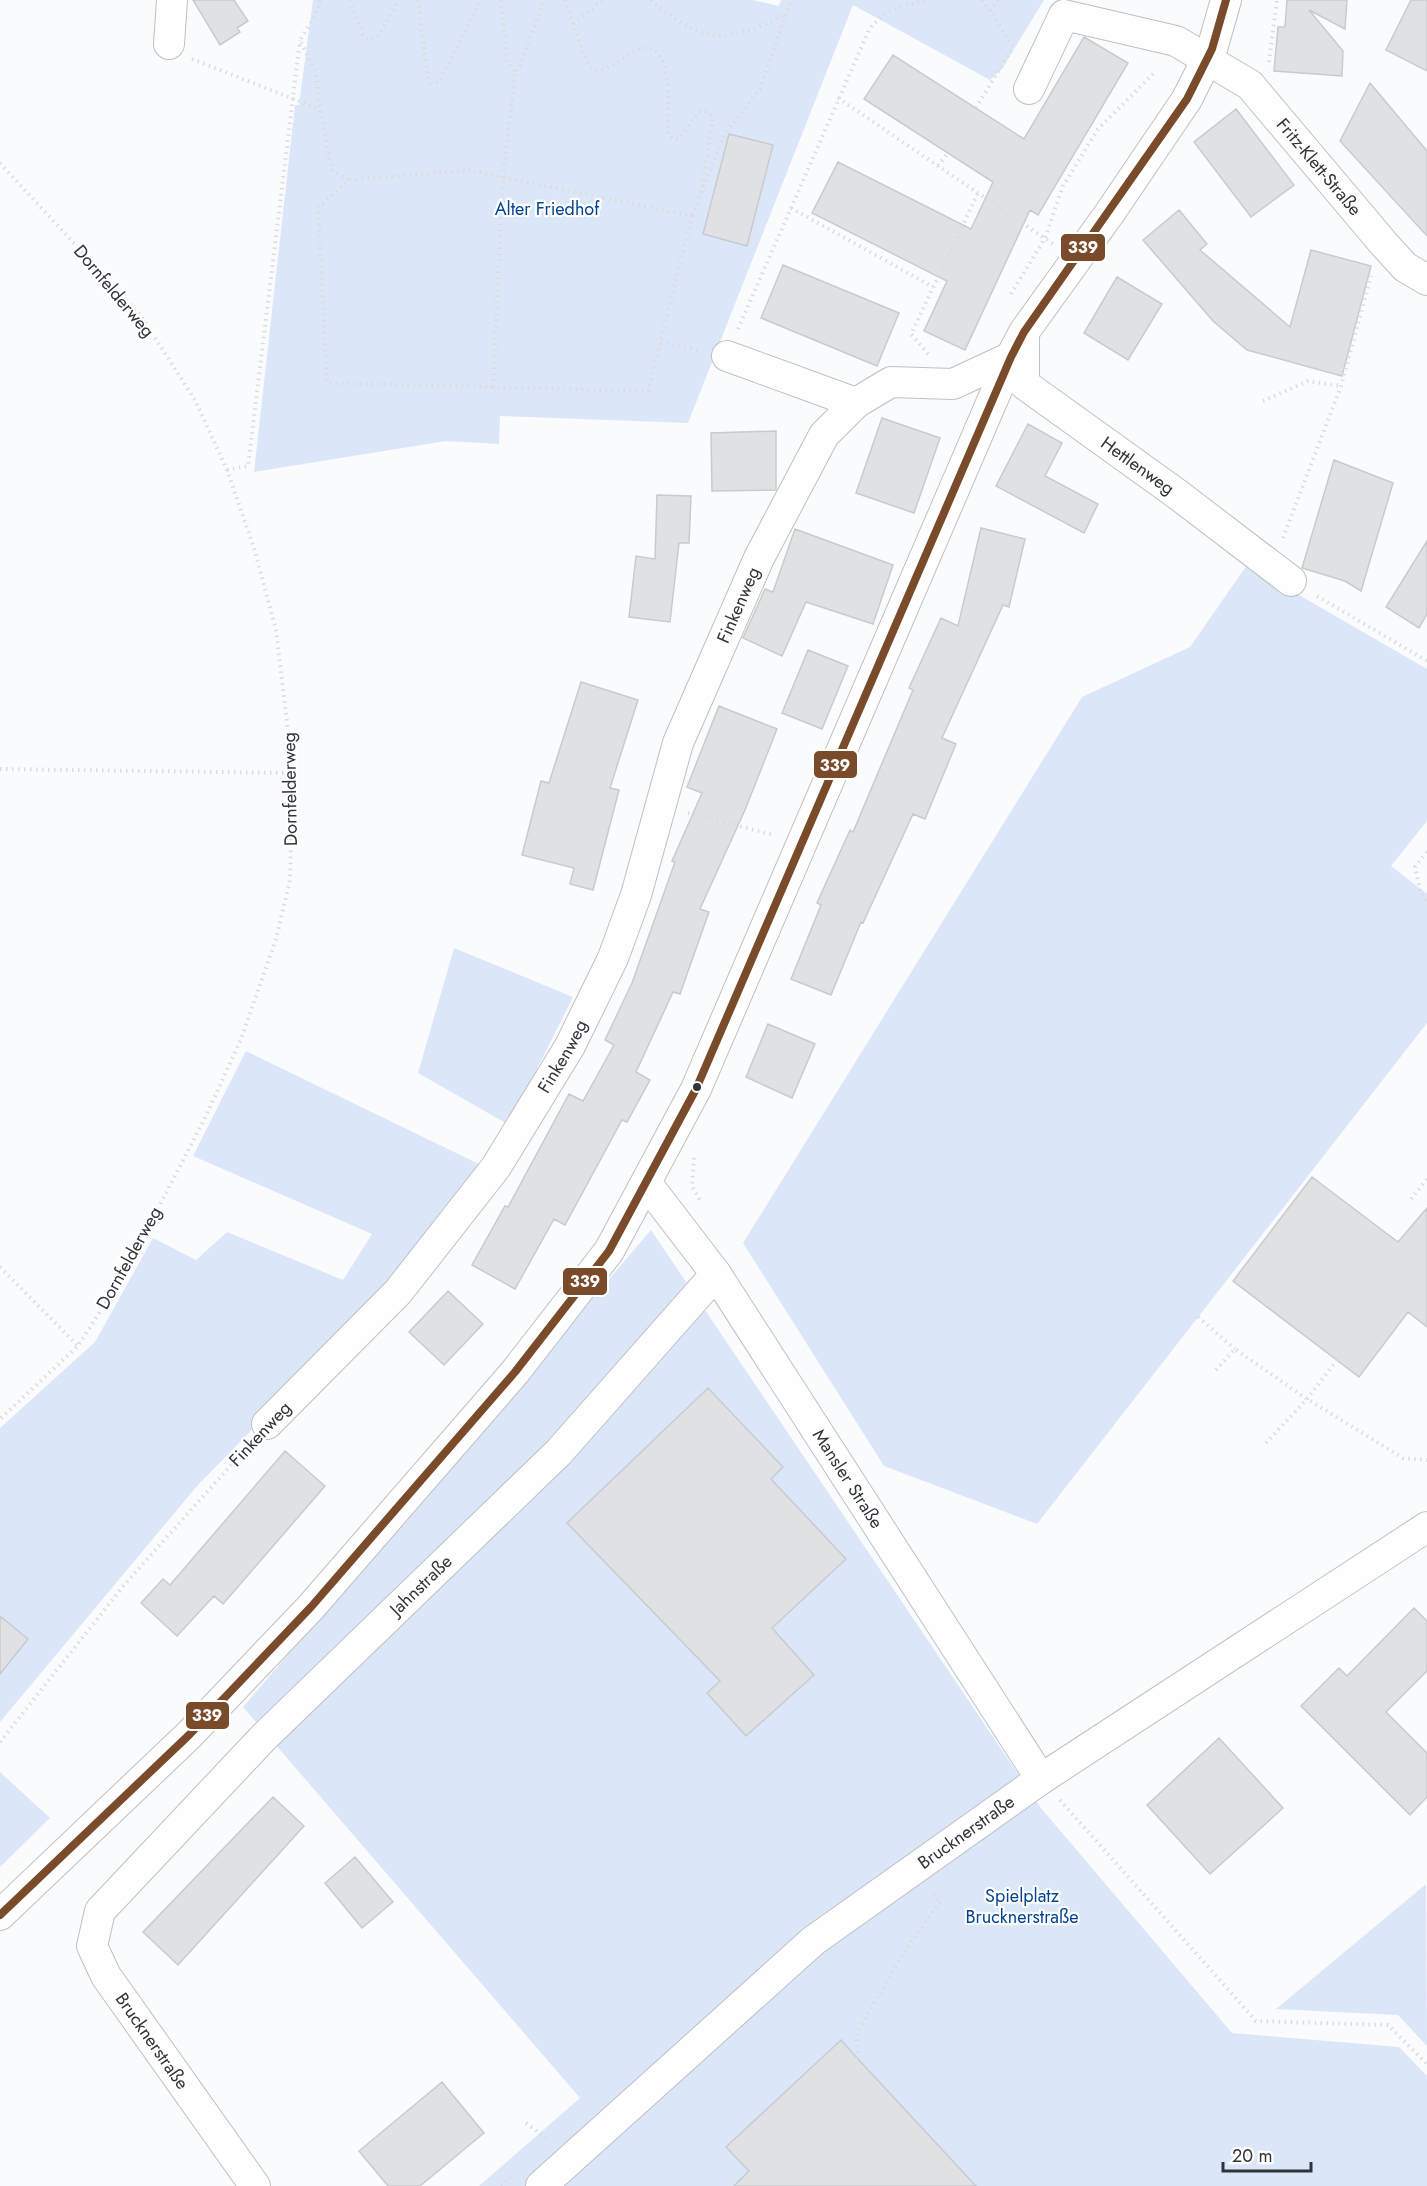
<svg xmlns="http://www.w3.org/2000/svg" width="1427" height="2186" font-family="Jost,sans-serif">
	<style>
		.green { fill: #dbe7f9 }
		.building { fill: #dfe1e5; stroke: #c8cbce; stroke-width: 1.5 }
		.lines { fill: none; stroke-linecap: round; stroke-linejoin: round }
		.minor-casing { stroke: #bec0c3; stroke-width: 32 }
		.path { stroke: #dbdcdc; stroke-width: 4; stroke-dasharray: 1.5 4.5; stroke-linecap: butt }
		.minor { stroke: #fefeff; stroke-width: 30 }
		.bus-1-casing { stroke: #fff; stroke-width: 12 }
		.bus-1 { stroke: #7a4b2a; stroke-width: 8 }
		.bus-dot { fill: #30343a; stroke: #fff; stroke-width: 2 }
		.labels { text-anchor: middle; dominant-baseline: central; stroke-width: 4.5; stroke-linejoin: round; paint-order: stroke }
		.street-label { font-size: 18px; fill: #30343a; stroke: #fff }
		.park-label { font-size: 18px; fill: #02438f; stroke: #fff }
		.line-badge { stroke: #fff; stroke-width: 2 }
		.badge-label { font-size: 16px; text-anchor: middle; font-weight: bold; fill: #fff }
	</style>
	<rect width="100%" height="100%" fill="#fafbfd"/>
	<!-- green -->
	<path class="green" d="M 313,0 L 753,0 L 779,6 L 781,0 L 1044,0 L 1002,69 L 990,80 L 853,5 L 688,423 L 500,416 L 499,444 L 446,441 L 254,472 L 295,105 L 299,105 Z
		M 1247,565 L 1427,669 L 1427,821 L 1391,866 L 1427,894 L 1427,1023 L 1037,1524 L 884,1466 L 743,1243 L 1082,697 L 1190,647 Z
		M 454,948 L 573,997 L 509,1125 L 418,1073 Z
		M 246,1051 L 483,1166 L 389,1289 L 197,1486 L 0,1722 L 0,1428 L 95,1342 L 153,1238 L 196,1260 L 227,1232 L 343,1280 L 372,1234 L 193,1156 Z
		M 651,1230 L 1041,1808 L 1232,2033 L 1399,2047 L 1427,2076 L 1427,2186 L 479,2186 L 580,2098 L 243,1707 Z
		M 0,1772 L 50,1818 L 0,1867 Z
		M 1426,1884 L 1427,2046 L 1398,2015 L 1276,2009 Z"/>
	<!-- building -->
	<path class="building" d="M 193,0 L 234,0 L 248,21 L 237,28 L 240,32 L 220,45 Z
		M 1287,0 L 1347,0 L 1345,29 L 1309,10 L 1343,51 L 1342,76 L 1274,71 L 1278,27 L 1285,27 Z
		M 1411,0 L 1427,0 L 1427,71 L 1386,50 Z
		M 1084,37 L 1128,63 L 1038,215 L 1030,210 L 965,350 L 924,331 L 947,281 L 812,213 L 838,162 L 971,229 L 993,182 L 864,99 L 893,55 L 1024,139 Z
		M 1370,83 L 1427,151 L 1427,236 L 1340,141 Z
		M 1236,109 L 1294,185 L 1251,217 L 1194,142 Z
		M 729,134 L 773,145 L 747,246 L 703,234 Z
		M 1179,210 L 1207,244 L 1200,250 L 1290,327 L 1311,250 L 1371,266 L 1342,376 L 1247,350 L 1213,321 L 1143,240 Z
		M 783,265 L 899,313 L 877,366 L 761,318 Z
		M 1117,277 L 1162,304 L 1128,360 L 1084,333 Z
		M 882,418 L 940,438 L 914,513 L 856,493 Z
		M 1028,424 L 1062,443 L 1045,476 L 1098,504 L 1084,533 L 996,486 Z
		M 776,431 L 776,490 L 712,491 L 711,433 Z
		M 1334,460 L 1393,483 L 1361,591 L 1345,581 L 1302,568 Z
		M 657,495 L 691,496 L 689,543 L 679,543 L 670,622 L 629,617 L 636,556 L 655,559 Z
		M 981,528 L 1025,539 L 1009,607 L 1003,605 L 942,738 L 956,744 L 925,819 L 913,814 L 863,923 L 861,922 L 831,995 L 791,979 L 821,905 L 817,903 L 850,830 L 853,832 L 913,690 L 909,688 L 941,618 L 958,626 Z
		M 795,529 L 893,565 L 873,624 L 806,602 L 782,656 L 743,638 L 765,589 L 773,592 Z
		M 1427,541 L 1427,614 L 1419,628 L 1386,607 Z
		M 808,650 L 848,666 L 822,729 L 782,713 Z
		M 581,682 L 638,700 L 610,788 L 619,790 L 593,890 L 570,884 L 574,868 L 522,855 L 541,781 L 549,783 Z
		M 719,706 L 777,729 L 745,810 L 700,909 L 709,912 L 680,994 L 673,992 L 636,1072 L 650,1080 L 627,1122 L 622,1120 L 565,1225 L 554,1219 L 515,1289 L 472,1265 L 505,1206 L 508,1207 L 569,1094 L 583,1101 L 614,1045 L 605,1040 L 632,983 L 675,862 L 672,861 L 702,793 L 687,787 Z
		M 768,1024 L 815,1044 L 792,1098 L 746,1077 Z
		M 1312,1177 L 1398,1242 L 1427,1208 L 1427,1327 L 1408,1312 L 1359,1377 L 1233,1281 Z
		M 448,1291 L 483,1324 L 444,1365 L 409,1332 Z
		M 708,1388 L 783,1467 L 771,1479 L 846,1559 L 772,1628 L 814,1675 L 746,1736 L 707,1693 L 720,1681 L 567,1523 Z
		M 285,1451 L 325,1486 L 223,1604 L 214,1596 L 177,1636 L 141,1603 L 163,1579 L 170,1585 Z
		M 1414,1608 L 1427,1621 L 1427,1671 L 1386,1712 L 1427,1753 L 1427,1797 L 1410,1815 L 1301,1706 L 1339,1668 L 1347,1676 Z
		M 0,1616 L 28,1639 L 0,1674 Z
		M 1219,1738 L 1283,1808 L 1210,1874 L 1147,1805 Z
		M 273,1797 L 304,1826 L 178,1965 L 143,1932 Z
		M 355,1857 L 393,1902 L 362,1928 L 325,1883 Z
		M 841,2040 L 858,2059 L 976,2186 L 734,2186 L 749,2171 L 726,2147 Z
		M 442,2082 L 484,2133 L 420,2186 L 388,2186 L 359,2151 Z"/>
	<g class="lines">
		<!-- minor casing -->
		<g class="minor-casing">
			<g id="minor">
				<path d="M 169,44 L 172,0"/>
				<path id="s1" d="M 1029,89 L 1064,15 L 1176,41 L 1250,85 L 1384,244 L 1405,267 L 1427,280"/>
				<path id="s2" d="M 1024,338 L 1024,384 L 1177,494 L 1291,581"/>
				<path d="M 727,356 L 856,403"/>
				<path id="s3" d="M 647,1184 L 716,1274 L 1041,1779"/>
				<path id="s4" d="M 267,1424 L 398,1292 L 496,1167 L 570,1046 L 613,958 L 636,895 L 678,743 L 759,558 L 824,435 L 856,403 L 891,382 L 953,384 L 1011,357"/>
				<path d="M 0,1915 L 189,1735 L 311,1607 L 515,1372 L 609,1251 L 696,1089 L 1011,357 L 1024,332 L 1109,214 L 1187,99 L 1212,49 L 1226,0"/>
				<path id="s5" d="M 255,2186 L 106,1976 L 92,1946 L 100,1911 L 263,1738 L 559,1452 L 716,1274"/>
				<path id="s6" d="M 541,2186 L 813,1941 L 1041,1779 L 1427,1527"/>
			</g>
		</g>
		<!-- path -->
		<path class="path" d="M 320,0 L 316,15 L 300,40 L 316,73 L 320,109 L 332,170 L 350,180
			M 350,0 L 363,35 L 370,40 L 380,34 L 398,0
			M 418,0 L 428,78 L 432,84 L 439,82 L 481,0
			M 501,0 L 507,61 L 515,73 L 520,66 L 544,0
			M 565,0 L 587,62 L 594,70 C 608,72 619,60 631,53 C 676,27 668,111 668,134 L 672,138 L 678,139 L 699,112 L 708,112 L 713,118 L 701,194
			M 651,0 C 703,44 726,45 786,14
			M 982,0 L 1015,49
			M 990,11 L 999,0
			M 573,24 L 603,0
			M 192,59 L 319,109
			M 1269,62 L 1277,0
			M 838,98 L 1053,244
			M 976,108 L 1013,47
			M 0,163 L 141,316 L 195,400 L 227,470 L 254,548 L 276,630 L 293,773 L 290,880 L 276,939 L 241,1039 L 205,1118 L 124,1274 L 78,1346 L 0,1419
			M 938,166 L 948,153
			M 468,170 L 692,216 L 648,391 L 327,383 L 318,207 L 350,180 Z
			M 791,208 L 933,287
			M 692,215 L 725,134 L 760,89 L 791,0
			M 1011,294 L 1045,238 L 1063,186 L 1098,129 L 1154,73
			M 738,329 L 869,30 C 884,9 903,6 927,0
			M 661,342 L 699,350
			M 928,354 L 911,334 L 978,193
			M 493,387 L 503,175 L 515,73
			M 1263,401 L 1308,381 L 1341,386
			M 227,470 L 248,466 L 300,40
			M 1283,538 L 1341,386 L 1371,276
			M 1317,596 L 1427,661
			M 0,769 L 293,773
			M 688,813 L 774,835
			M 1427,852 L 1415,867 L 1421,894 L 1427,901
			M 694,1158 L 692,1186 L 701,1202
			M 1411,1199 L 1427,1179
			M 0,1267 L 78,1346
			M 1198,1317 L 1235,1349
			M 1216,1370 L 1235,1349 L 1307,1399 L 1403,1458 L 1427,1460
			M 1266,1443 L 1307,1399 L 1337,1360
			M 0,1742 L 125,1584 L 248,1446
			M 1060,1800 L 1256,2021 L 1388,2025 L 1427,2064
			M 858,2059 L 857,2032 L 908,1946 L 941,1901 L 930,1892
			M 526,2123 L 547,2139
			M 501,2186 L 511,2177"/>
		<!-- minor -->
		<use href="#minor" class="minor"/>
		<!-- bus-1 casing -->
		<g class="bus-1-casing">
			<path id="bus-1" d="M 0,1915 L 189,1735 L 311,1607 L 515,1372 L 609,1251 L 696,1089 L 1011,357 L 1024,332 L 1187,99 L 1212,49 L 1226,0"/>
		</g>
		<!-- bus-1 -->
		<use href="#bus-1" class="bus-1"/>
	</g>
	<!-- markers -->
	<circle class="bus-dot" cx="697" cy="1087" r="5"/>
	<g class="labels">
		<!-- street labels -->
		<g class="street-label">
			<text stroke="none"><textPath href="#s1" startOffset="390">Fritz-Klett-Straße</textPath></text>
			<text transform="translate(114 291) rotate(50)">Dornfelderweg</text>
			<text stroke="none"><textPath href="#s2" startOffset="186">Hettlenweg</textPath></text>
			<text stroke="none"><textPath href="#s4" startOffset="960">Finkenweg</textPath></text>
			<text transform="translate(290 789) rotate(-91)">Dornfelderweg</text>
			<text stroke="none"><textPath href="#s4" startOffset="474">Finkenweg</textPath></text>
			<text transform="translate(129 1258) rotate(-61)">Dornfelderweg</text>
			<text transform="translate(260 1434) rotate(-47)">Finkenweg</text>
			<text stroke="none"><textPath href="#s3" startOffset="357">Mansler Straße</textPath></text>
			<text stroke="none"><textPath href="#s5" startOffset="784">Jahnstraße</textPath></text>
			<text stroke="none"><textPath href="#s6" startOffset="554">Brucknerstraße</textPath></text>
			<text transform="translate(152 2041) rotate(55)">Brucknerstraße</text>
		</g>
		<!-- park labels -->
		<g class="park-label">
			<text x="547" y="209">Alter Friedhof</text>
			<text x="1022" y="1896">Spielplatz<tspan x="1022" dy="21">Brucknerstraße</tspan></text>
		</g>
	</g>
	<g class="line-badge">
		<rect x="1060" y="233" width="46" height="29" rx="6" fill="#7a4b2a"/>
		<rect x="813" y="750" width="45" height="29" rx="6" fill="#7a4b2a"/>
		<rect x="562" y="1267" width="46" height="29" rx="6" fill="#7a4b2a"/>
		<rect x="185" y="1701" width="45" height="29" rx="6" fill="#7a4b2a"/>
	</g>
	<g class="badge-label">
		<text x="1083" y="253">339</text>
		<text x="835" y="771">339</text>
		<text x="585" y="1287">339</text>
		<text x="207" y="1721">339</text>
	</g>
	<!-- scale -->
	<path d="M1223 2162v9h88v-9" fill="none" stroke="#30343a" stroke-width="3"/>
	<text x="1232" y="2162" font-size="18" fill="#30343a" stroke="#ffffff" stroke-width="4.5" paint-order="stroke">20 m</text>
</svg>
